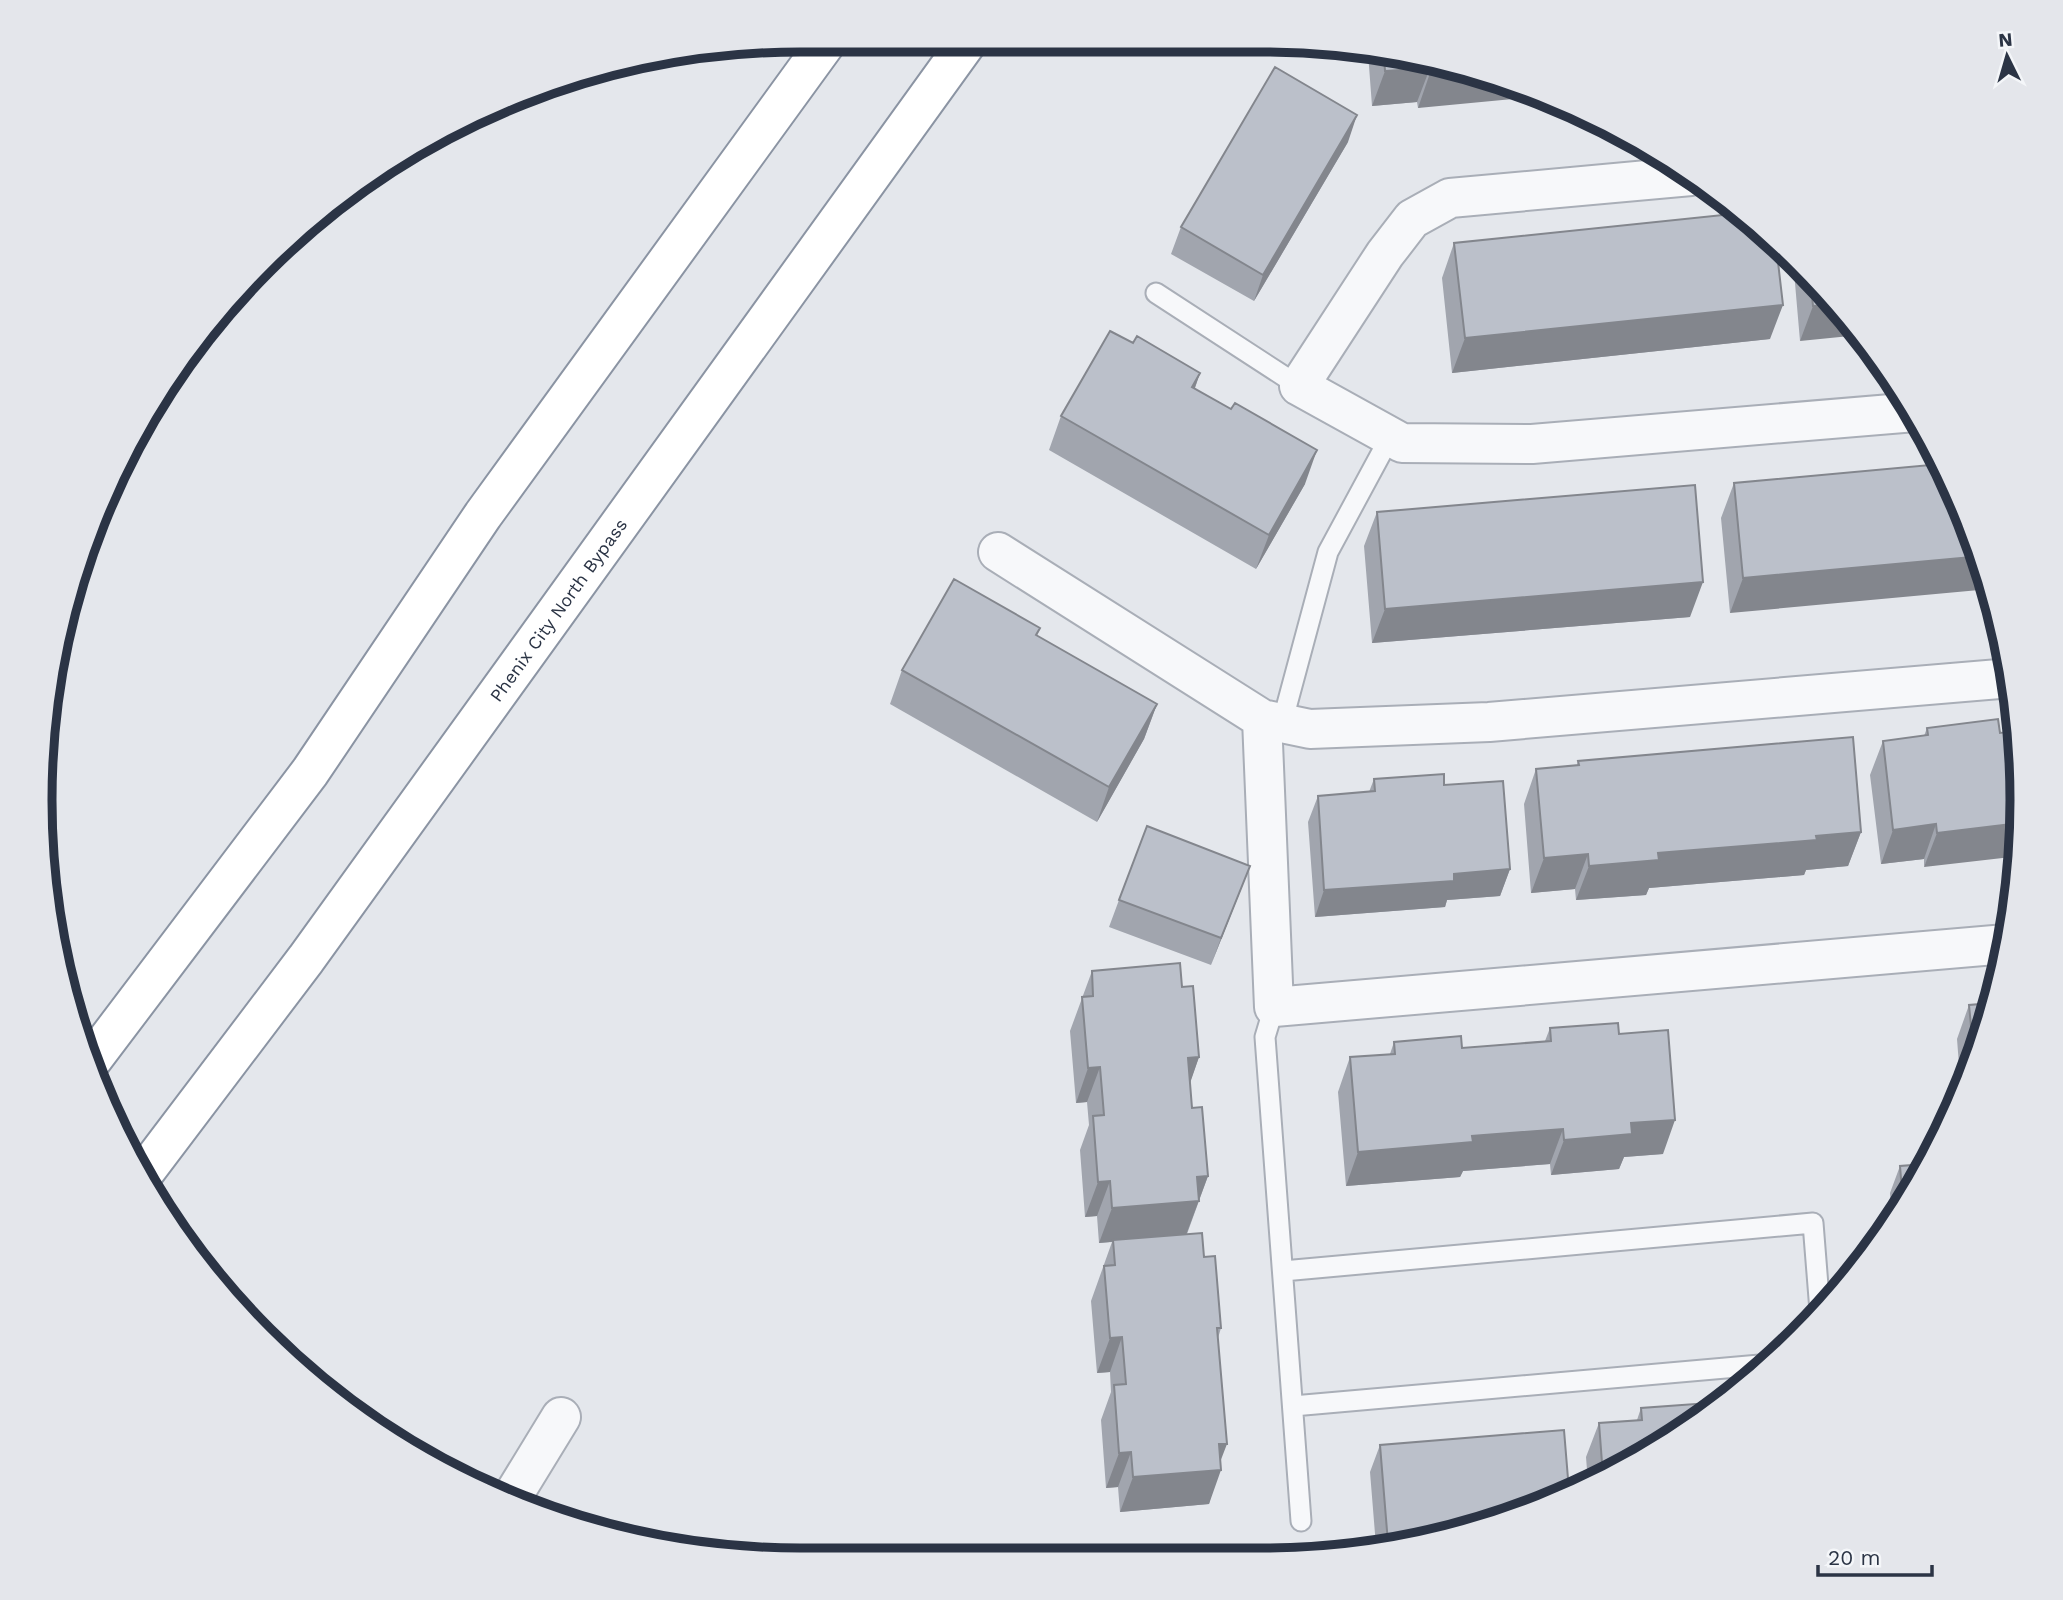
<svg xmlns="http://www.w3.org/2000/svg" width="2063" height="1600" font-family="'Work Sans',sans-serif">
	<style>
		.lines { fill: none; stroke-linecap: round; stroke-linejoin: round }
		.lane-casing { stroke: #a9aeb7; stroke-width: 23 }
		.street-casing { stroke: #a9aeb7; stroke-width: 42 }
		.highway-casing { stroke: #8b94a3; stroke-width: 42 }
		.lane { stroke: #f7f8fa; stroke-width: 19 }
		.street { stroke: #f7f8fa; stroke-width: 38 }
		.highway { stroke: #fff; stroke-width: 38 }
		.wall { fill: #a1a5ae }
		.shaded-wall { fill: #83868d }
		.building { fill: #bbc0ca; stroke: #83868d; stroke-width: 2 }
		.labels { text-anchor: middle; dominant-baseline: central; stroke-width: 5; stroke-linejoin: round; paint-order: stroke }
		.street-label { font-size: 18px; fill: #2b3445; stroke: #f4f6f9 }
		.rim { fill: none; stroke: #2b3445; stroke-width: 9 }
	</style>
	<rect width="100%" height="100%" fill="#e4e7ec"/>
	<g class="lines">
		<!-- lane casing -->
		<g class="lane-casing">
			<path id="lane" d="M 1156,293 L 1299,386
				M 1282,723 L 1328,552 L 1390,437
				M 1274,1007 L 1265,1037 L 1301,1521
				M 1283,1271 L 1813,1223 L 1820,1311
				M 1293,1406 L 1771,1364"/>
		</g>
		<!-- street casing -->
		<g class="street-casing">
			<path id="street" d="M 1691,176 L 1450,198 L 1412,219 L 1385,254 L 1299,386 L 1402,443 L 1532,444 L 1915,412
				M 998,552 L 1262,719 L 1310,729 L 1489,722 L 2011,678
				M 1262,719 L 1274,1007 L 2006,944
				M 509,1502 L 561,1417"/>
		</g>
		<!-- highway casing -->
		<g class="highway-casing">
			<g id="highway">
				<path d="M 92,1060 L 310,772 L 483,515 L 828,40"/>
				<path id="s1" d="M 141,1177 L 306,959 L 968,41"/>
			</g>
		</g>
		<!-- lane -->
		<use href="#lane" class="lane"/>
		<!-- street -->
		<use href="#street" class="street"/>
		<!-- highway -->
		<use href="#highway" class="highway"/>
	</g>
	<!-- wall -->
	<path class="wall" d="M 1368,53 L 1507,80 L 1418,108 L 1417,102 L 1372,106 Z
		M 1348,142 L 1254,301 L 1171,254 L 1181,227 Z
		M 1454,243 L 1770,339 L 1452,373 L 1442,278 Z
		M 1793,260 L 1834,299 L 1800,341 Z
		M 1133,343 L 1200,373 L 1195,388 L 1305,484 L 1256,569 L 1049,450 L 1061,416 Z
		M 1941,464 L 1730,613 L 1721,518 L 1734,483 Z
		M 1377,512 L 1690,617 L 1372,643 L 1364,546 Z
		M 1040,628 L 1037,636 L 1157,704 L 1144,739 L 1097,822 L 890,704 L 902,670 Z
		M 1998,719 L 1924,867 L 1924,859 L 1881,864 L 1870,775 L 1883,741 L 1924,736 L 1927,728 Z
		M 1578,761 L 1861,832 L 1848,866 L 1806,870 L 1804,875 L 1649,888 L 1646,895 L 1576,900 L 1575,889 L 1531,893 L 1524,804 L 1536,769 L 1577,765 Z
		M 1374,779 L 1444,785 L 1510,869 L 1500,896 L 1447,900 L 1445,907 L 1315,917 L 1308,822 L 1318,796 L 1369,792 Z
		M 1250,866 L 1211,965 L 1109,927 L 1119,900 Z
		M 1092,971 L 1182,987 L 1199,1057 L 1190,1082 L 1192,1108 L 1208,1176 L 1187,1234 L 1204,1257 L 1221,1328 L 1218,1338 L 1220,1461 L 1209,1504 L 1120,1512 L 1118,1487 L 1106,1488 L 1101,1420 L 1111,1392 L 1110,1372 L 1097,1373 L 1091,1301 L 1112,1242 L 1099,1243 L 1097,1216 L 1085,1217 L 1080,1150 L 1089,1125 L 1087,1102 L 1076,1103 L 1070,1031 Z
		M 1991,991 L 1997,996 L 1961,1091 L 1957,1039 L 1969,1005 L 1986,1003 Z
		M 1550,1028 L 1619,1034 L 1663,1154 L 1624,1157 L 1619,1169 L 1551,1175 L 1550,1164 L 1463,1171 L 1460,1177 L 1346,1186 L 1338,1092 L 1350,1057 L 1390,1054 L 1394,1042 L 1462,1048 L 1545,1041 Z
		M 1927,1164 L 1892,1220 L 1890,1193 L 1900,1166 Z
		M 1641,1408 L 1643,1458 L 1588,1483 L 1586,1457 L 1599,1423 L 1637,1420 Z
		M 1380,1445 L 1507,1520 L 1376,1546 L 1370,1472 Z"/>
	<!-- shaded-wall -->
	<path class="shaded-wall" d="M 1430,68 L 1417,102 L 1372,106 L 1385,71 Z
		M 1458,71 L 1507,80 L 1545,96 L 1418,108 L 1430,73 Z
		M 1357,115 L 1348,142 L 1254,301 L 1263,275 Z
		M 1838,304 L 1860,335 L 1800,341 L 1813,306 Z
		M 1783,305 L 1770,339 L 1452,373 L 1465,338 Z
		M 1200,373 L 1188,407 L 1192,387 Z
		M 1317,450 L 1305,484 L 1256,569 L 1269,535 Z
		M 1983,556 L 1990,589 L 1730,613 L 1743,578 Z
		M 1703,582 L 1690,617 L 1372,643 L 1385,609 Z
		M 1157,704 L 1144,739 L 1097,822 L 1109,787 Z
		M 2020,823 L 2021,849 L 2020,856 L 1924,867 L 1937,833 Z
		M 1936,824 L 1924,859 L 1881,864 L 1893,830 Z
		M 1861,832 L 1848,866 L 1806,870 L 1804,875 L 1649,888 L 1646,895 L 1576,900 L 1589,866 L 1658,853 Z
		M 1588,854 L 1575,889 L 1531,893 L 1544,858 Z
		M 1250,866 L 1240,892 L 1211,965 L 1221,938 Z
		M 1510,869 L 1500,896 L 1447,900 L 1445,907 L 1315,917 L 1324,890 L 1454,874 Z
		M 1199,1057 L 1187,1092 L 1188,1058 Z
		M 1100,1067 L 1087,1102 L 1076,1103 L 1088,1068 Z
		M 1675,1120 L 1663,1154 L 1624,1157 L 1619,1169 L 1551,1175 L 1564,1140 L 1631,1123 Z
		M 1563,1129 L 1550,1164 L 1463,1171 L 1460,1177 L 1346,1186 L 1358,1152 L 1472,1136 Z
		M 1208,1176 L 1186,1235 L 1099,1243 L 1112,1208 L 1197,1177 Z
		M 1110,1181 L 1097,1216 L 1085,1217 L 1098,1182 Z
		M 1122,1337 L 1110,1372 L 1097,1373 L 1110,1338 Z
		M 1219,1444 L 1227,1444 L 1217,1470 L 1221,1470 L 1209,1504 L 1120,1512 L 1133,1477 Z
		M 1131,1452 L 1118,1487 L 1106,1488 L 1119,1453 Z"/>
	<!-- building -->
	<path class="building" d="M 1384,56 L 1458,71 L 1430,73 L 1430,68 L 1385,71 Z
		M 1275,67 L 1357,115 L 1263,275 L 1181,227 Z
		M 1742,213 L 1776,245 L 1783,305 L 1465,338 L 1454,243 Z
		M 1810,277 L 1834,299 L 1838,304 L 1813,306 Z
		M 1110,331 L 1133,343 L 1137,336 L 1200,373 L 1192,387 L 1231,409 L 1235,403 L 1317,450 L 1269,535 L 1061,416 Z
		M 1941,464 L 1983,556 L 1743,578 L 1734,483 Z
		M 1695,485 L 1703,582 L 1385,609 L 1377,512 Z
		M 954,579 L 1040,628 L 1036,635 L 1157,704 L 1109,787 L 902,670 Z
		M 1998,719 L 2000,733 L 2017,731 L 2020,823 L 1937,833 L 1936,824 L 1893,830 L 1883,741 L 1928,735 L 1927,728 Z
		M 1853,737 L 1861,832 L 1816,836 L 1817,840 L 1658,853 L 1659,860 L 1589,866 L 1588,854 L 1544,858 L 1536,769 L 1579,765 L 1578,761 Z
		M 1444,774 L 1444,785 L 1503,781 L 1510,869 L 1454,874 L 1454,881 L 1324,890 L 1318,796 L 1375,791 L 1374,779 Z
		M 1147,826 L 1250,866 L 1221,938 L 1119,900 Z
		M 1180,963 L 1182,987 L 1193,986 L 1199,1057 L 1188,1058 L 1192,1108 L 1202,1107 L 1208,1176 L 1197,1177 L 1199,1201 L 1112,1208 L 1110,1181 L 1098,1182 L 1093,1116 L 1104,1115 L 1100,1067 L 1088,1068 L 1082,997 L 1093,996 L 1092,971 Z
		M 1998,990 L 1997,996 L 1974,1057 L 1969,1005 L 1992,1003 L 1991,991 Z
		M 1618,1023 L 1619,1034 L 1668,1030 L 1675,1120 L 1631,1123 L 1632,1134 L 1564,1140 L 1563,1129 L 1472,1136 L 1473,1142 L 1358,1152 L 1350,1057 L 1395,1054 L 1394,1042 L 1461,1036 L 1462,1048 L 1551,1041 L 1550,1028 Z
		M 1927,1164 L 1903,1203 L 1900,1166 Z
		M 1202,1233 L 1204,1257 L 1215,1256 L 1221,1328 L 1217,1328 L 1227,1444 L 1219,1444 L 1221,1470 L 1133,1477 L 1131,1452 L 1119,1453 L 1114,1385 L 1126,1384 L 1122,1337 L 1110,1338 L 1104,1266 L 1115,1265 L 1113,1240 Z
		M 1709,1403 L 1709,1410 L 1643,1458 L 1603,1476 L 1599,1423 L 1642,1420 L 1641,1408 Z
		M 1564,1430 L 1569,1491 L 1507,1520 L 1388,1543 L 1380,1445 Z"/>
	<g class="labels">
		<!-- street labels -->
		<g class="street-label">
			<text stroke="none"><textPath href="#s1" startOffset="704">Phenix City North Bypass</textPath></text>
		</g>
	</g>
	<!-- crop -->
	<path d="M0 0H2063V1600H0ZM800 52H1262A748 748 0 0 1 2010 800V800A748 748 0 0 1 1262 1548H800A748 748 0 0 1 52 800V800A748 748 0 0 1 800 52Z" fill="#e4e6eb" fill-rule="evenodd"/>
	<path class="rim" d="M800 52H1262A748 748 0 0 1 2010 800V800A748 748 0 0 1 1262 1548H800A748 748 0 0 1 52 800V800A748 748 0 0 1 800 52Z"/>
	<!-- north arrow -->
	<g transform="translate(2007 56) rotate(355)" stroke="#f4f6f9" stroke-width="5" paint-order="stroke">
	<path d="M0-5L12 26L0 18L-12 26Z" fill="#2b3445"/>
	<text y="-10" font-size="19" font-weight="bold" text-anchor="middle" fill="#2b3445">N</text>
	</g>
	<!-- scale -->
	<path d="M1818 1565v10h114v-10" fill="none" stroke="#2b3445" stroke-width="3.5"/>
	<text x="1828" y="1565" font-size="21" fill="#2b3445" stroke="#f4f6f9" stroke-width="5" paint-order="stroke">20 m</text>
</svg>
